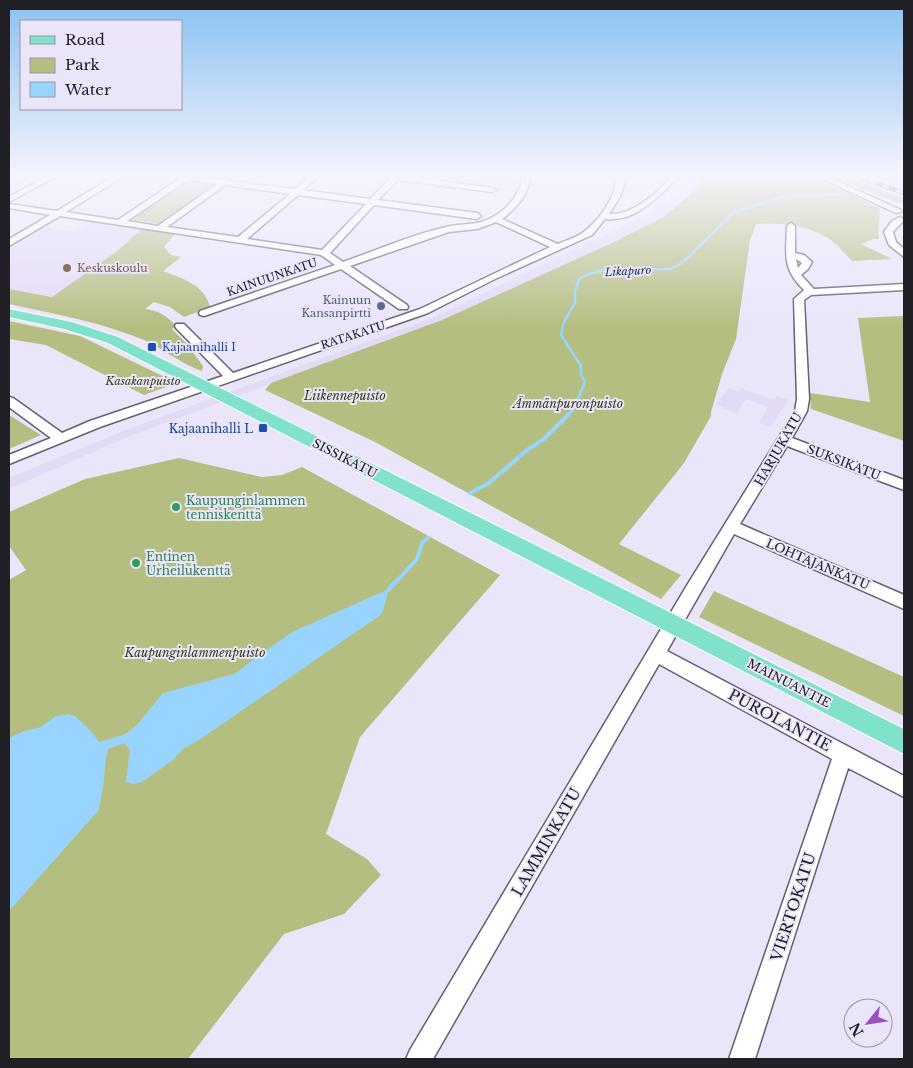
<svg xmlns="http://www.w3.org/2000/svg" width="913" height="1068" font-family="'Libre Baskerville',serif">
	<style>
		.built { fill: #e3daf6 }
		.green { fill: #b4be81 }
		.water { fill: #99d4ff }
		.lines { fill: none; stroke-linecap: round; stroke-linejoin: round }
		.stream-far2 { stroke: #99d4ff; stroke-width: 2.5 }
		.stream-far1 { stroke: #99d4ff; stroke-width: 4 }
		.stream { stroke: #99d4ff; stroke-width: 4.5 }
		.minor-casing { stroke: #655f71; stroke-width: 3 }
		.major-casing { stroke: #fff; stroke-width: 2 }
		.minor { fill: #fff; fill-rule: evenodd }
		.major { fill: #80e2cb; fill-rule: evenodd }
		.rail-casing { stroke: #4a4751; stroke-width: 4 }
		.rail { stroke: #ebe5fa; stroke-width: 2.5; stroke-dasharray: 7; stroke-linecap: butt }
		.education-dot { fill: #8d6e63; stroke: #ebe5fa; stroke-width: 2 }
		.service-dot { fill: #5c6f8a; stroke: #ebe5fa; stroke-width: 2 }
		.transit-dot { fill: #1a4fb4; stroke: #ebe5fa; stroke-width: 2 }
		.leisure-dot { fill: #2e9e5b; stroke: #ebe5fa; stroke-width: 2 }
		.labels { text-anchor: middle; dominant-baseline: central; stroke-width: 4; stroke-linejoin: round; paint-order: stroke }
		.far-education-label { font-size: 11px; fill: #785e54; stroke: #ebe5fa; text-anchor: start }
		.far-water-label { font-size: 11px; font-style: italic; fill: #16374d; stroke: #ebe5fa }
		.far-street-label { font-size: 11px; fill: #222027; stroke: #ebe5fa }
		.far-service-label { font-size: 11px; fill: #4e5e75; stroke: #ebe5fa; text-anchor: end }
		.far-transit-label { font-size: 11px; fill: #164399; stroke: #ebe5fa; text-anchor: start }
		.far-park-label { font-size: 11px; font-style: italic; fill: #383c19; stroke: #ebe5fa }
		.park-label { font-size: 12px; font-style: italic; fill: #383c19; stroke: #ebe5fa }
		.transit-label { font-size: 12px; fill: #164399; stroke: #ebe5fa; text-anchor: end }
		.street-label { font-size: 12px; fill: #222027; stroke: #ebe5fa }
		.leisure-label { font-size: 12px; fill: #27864d; stroke: #ebe5fa; text-anchor: start }
		.near-street-label { font-size: 15px; fill: #222027; stroke: #ebe5fa }
	</style>
	<rect width="100%" height="100%" fill="#ebe5fa"/>
	<!-- built -->
	<path class="built" d="M 125,176 L 159,176 L 180,179 L 152,198 L 102,191 Z
		M 440,176 L 520,176 L 514,192 L 435,182 Z
		M 689,176 L 702,176 L 698,187 L 664,217 L 575,261 L 442,320 L 125,438 L 9,489 L 9,478 L 123,431 L 432,318 L 652,212 L 677,192 Z
		M 848,176 L 904,176 L 904,182 L 894,186 L 904,190 L 904,196 Z
		M 90,221 L 142,229 L 116,252 L 52,297 L 9,288 L 9,245 L 39,227 L 73,231 Z
		M 729,388 L 738,391 L 740,388 L 774,400 L 777,396 L 788,400 L 771,427 L 759,422 L 768,407 L 746,399 L 736,414 L 716,404 Z"/>
	<!-- green -->
	<path class="green" d="M 702,176 L 808,176 L 832,185 L 879,208 C 881,219 877,228 879,239 L 874,239 L 861,244 L 892,259 L 852,261 C 844,253 836,242 826,237 C 806,225 779,222 756,224 L 750,240 L 736,339 L 722,374 L 711,412 L 711,416 L 684,463 L 619,544 L 681,575 L 661,599 L 375,442 L 265,390 L 271,383 L 442,320 L 610,244 L 664,217 L 698,187 Z
		M 830,176 L 841,176 L 904,199 L 904,205 Z
		M 187,181 L 215,185 L 160,224 L 132,220 Z
		M 142,229 L 175,234 L 164,247 L 171,255 L 181,257 L 163,271 C 182,278 205,285 210,307 L 184,317 L 170,307 L 154,302 L 145,309 C 159,311 166,315 176,326 L 172,329 L 186,343 L 203,366 L 202,371 C 181,364 164,349 144,340 C 101,322 54,314 9,304 L 9,289 L 52,297 L 116,252 Z
		M 904,316 L 904,441 L 811,409 L 810,393 L 870,402 L 858,318 Z
		M 9,321 L 80,336 L 177,383 L 144,395 L 46,345 L 9,339 Z
		M 9,415 L 41,435 L 9,449 Z
		M 179,458 L 262,477 L 282,475 L 302,467 L 500,575 L 360,737 L 326,834 L 367,859 L 381,875 L 344,914 L 284,934 L 188,1059 L 9,1059 L 9,580 L 26,570 L 9,546 L 9,512 L 85,479 Z
		M 714,591 L 904,677 L 904,716 L 699,617 Z"/>
	<!-- water -->
	<path class="water" d="M 389,589 L 382,614 L 199,740 L 183,749 L 173,760 L 142,782 L 134,784 L 126,782 L 130,750 L 124,743 L 108,749 C 103,770 105,791 98,811 L 9,911 L 9,738 L 24,731 L 41,727 L 56,716 L 68,714 L 75,716 L 91,731 L 99,742 L 124,735 L 135,727 L 163,693 L 234,674 L 292,632 Z"/>
	<g class="lines">
		<!-- stream-far2 -->
		<path class="stream-far2" d="M 568,415 L 573,410 L 585,382 L 581,375 L 581,366 L 561,335 L 564,322 L 575,303 L 575,291 L 579,279 L 588,274 L 605,270 L 671,269 L 682,263 L 734,212 L 786,196 L 840,195"/>
		<!-- stream-far1 -->
		<path class="stream-far1" d="M 470,493 L 489,483 L 527,450 L 544,439 L 569,414
			M 394,584 L 417,559 L 422,543 L 428,538"/>
		<!-- stream -->
		<path class="stream" d="M 389,589 L 395,582"/>
		<!-- minor casing -->
		<g class="minor-casing">
			<path id="minor" d="M 47,176 L 57,176 L 9,202 L 9,197 Z
				M 114,176 L 124,176 L 66,212 L 118,220 L 179,179 L 172,176 C 185,176 219,181 227,178 L 230,181 L 295,189 L 310,176 L 319,176 L 303,190 L 370,199 L 392,176 L 408,176 L 492,188 L 496,190 L 492,192 L 398,180 L 378,200 L 477,213 L 481,216 L 477,219 L 374,205 L 330,253 L 343,262 C 377,250 411,235 446,227 C 461,223 477,226 491,218 C 507,210 521,194 522,176 L 530,176 C 529,194 516,209 502,219 L 558,244 C 566,240 579,237 586,230 C 601,218 617,195 616,176 L 624,176 C 625,191 617,202 609,214 C 630,216 659,193 671,176 L 679,176 C 674,183 668,188 662,193 C 644,209 630,221 605,219 L 592,235 L 495,279 L 428,313 L 100,427 L 9,464 L 9,455 L 51,438 L 9,407 L 9,397 L 13,398 L 62,433 L 90,421 L 223,376 L 176,328 L 175,326 L 176,324 L 184,324 L 233,373 L 420,309 L 550,247 L 496,222 L 477,229 L 449,232 L 350,266 L 407,305 L 408,307 L 407,309 L 399,309 L 341,269 L 204,316 L 200,315 L 199,313 L 200,311 L 335,265 L 321,255 L 60,216 L 9,246 L 9,239 L 50,215 L 9,208 L 9,204 L 57,211 ZM 188,180 L 217,184 L 158,226 L 127,221 ZM 225,185 L 290,194 L 238,237 L 167,227 ZM 298,195 L 366,204 L 322,250 L 247,239 Z
				M 816,176 L 827,176 L 903,211 L 896,213 Z
				M 900,217 L 904,220 L 893,232 L 896,242 L 904,249 L 904,257 L 889,245 L 884,232 L 892,221 Z
				M 791,223 L 795,226 L 795,253 L 804,255 L 812,262 L 808,269 L 801,275 L 814,289 L 904,284 L 904,290 L 811,295 L 804,300 L 809,399 L 807,411 L 792,438 L 904,480 L 904,490 L 787,446 L 740,524 L 904,595 L 904,609 L 734,534 L 667,651 L 904,776 L 904,797 L 848,768 L 755,1059 L 729,1059 L 832,759 L 659,664 L 433,1059 L 406,1059 L 410,1050 L 686,587 L 795,411 L 797,399 L 794,299 L 804,290 C 782,269 786,255 787,226 ZM 796,259 L 802,263 L 798,268 Z"/>
		</g>
		<!-- major casing -->
		<g class="major-casing">
			<path id="major" d="M 22,176 L 35,176 L 9,191 L 9,184 Z
				M 9,309 L 72,322 L 118,337 L 904,729 L 904,754 L 108,343 L 64,329 L 9,317 Z"/>
		</g>
		<!-- minor -->
		<use href="#minor" class="minor"/>
		<!-- major -->
		<use href="#major" class="major"/>
		<!-- rail casing -->
		<g class="rail-casing">
			<path id="rail" d="M 856,176 L 904,193"/>
		</g>
		<!-- rail -->
		<use href="#rail" class="rail"/>
	</g>
	<!-- sky -->
	<linearGradient id="sky" x2="0" y2="1"><stop stop-color="#88c1f1"/><stop offset="0.54" stop-color="#f6f3fd"/><stop offset="1" stop-color="#f6f3fd" stop-opacity="0"/></linearGradient>
	<rect width="913" height="326" fill="url(#sky)"/>
	<!-- markers -->
	<circle class="education-dot" cx="67" cy="268" r="5"/>
	<circle class="service-dot" cx="381" cy="306" r="5"/>
	<g class="transit-dot">
		<rect x="147" y="342" width="10" height="10" rx="2.5"/>
		<rect x="258" y="423" width="10" height="10" rx="2.5"/>
	</g>
	<g class="leisure-dot">
		<circle cx="176" cy="507" r="5"/>
		<circle cx="136" cy="563" r="5"/>
	</g>
	<g class="labels">
		<!-- far-education labels -->
		<g class="far-education-label">
			<text x="77" y="268">Keskuskoulu</text>
		</g>
		<!-- far-water labels -->
		<g class="far-water-label">
			<text transform="translate(628 271) rotate(-3)">Likapuro</text>
		</g>
		<!-- far-street labels -->
		<g class="far-street-label">
			<text transform="translate(272 277) rotate(-19)">KAINUUNKATU</text>
			<text transform="translate(353 335) rotate(-18)">RATAKATU</text>
		</g>
		<!-- far-service labels -->
		<g class="far-service-label">
			<text x="371" y="300">Kainuun<tspan x="371" dy="13">Kansanpirtti</tspan></text>
		</g>
		<!-- far-transit labels -->
		<g class="far-transit-label">
			<text x="162" y="347">Kajaanihalli I</text>
		</g>
		<!-- far-park labels -->
		<g class="far-park-label">
			<text x="143" y="381">Kasakanpuisto</text>
		</g>
		<!-- park labels -->
		<g class="park-label">
			<text x="345" y="395">Liikennepuisto</text>
			<text x="568" y="403">Ämmänpuronpuisto</text>
			<text x="195" y="652">Kaupunginlammenpuisto</text>
		</g>
		<!-- transit labels -->
		<g class="transit-label">
			<text x="253" y="428">Kajaanihalli L</text>
		</g>
		<!-- street labels -->
		<g class="street-label">
			<text transform="translate(778 449) rotate(-60)">HARJUKATU</text>
			<text transform="translate(345 458) rotate(27)">SISSIKATU</text>
			<text transform="translate(844 462) rotate(21)">SUKSIKATU</text>
			<text transform="translate(818 564) rotate(23)">LOHTAJANKATU</text>
			<text transform="translate(789 683) rotate(27)">MAINUANTIE</text>
		</g>
		<!-- leisure labels -->
		<g class="leisure-label">
			<text x="186" y="500">Kaupunginlammen<tspan x="186" dy="14">tenniskenttä</tspan></text>
			<text x="146" y="556">Entinen<tspan x="146" dy="14">Urheilukenttä</tspan></text>
		</g>
		<!-- near-street labels -->
		<g class="near-street-label">
			<text transform="translate(780 720) rotate(28)">PUROLANTIE</text>
			<text transform="translate(546 842) rotate(-60)">LAMMINKATU</text>
			<text transform="translate(793 907) rotate(-72)">VIERTOKATU</text>
		</g>
	</g>
	<!-- border -->
	<rect width="913" height="1068" fill="none" stroke="#222027" stroke-width="20"/>
	<!-- legend -->
	<rect x="20" y="20" width="162" height="90" fill="#ebe5fa" stroke="#9b96a6"/>
	<rect x="30" y="36" width="25" height="8" fill="#80e2cb" stroke="#9b96a6"/>
	<text x="65" y="45" font-size="15" fill="#222027">Road</text>
	<rect x="30" y="58" width="25" height="15" fill="#b4be81" stroke="#9b96a6"/>
	<text x="65" y="70" font-size="15" fill="#222027">Park</text>
	<rect x="30" y="82" width="25" height="15" fill="#99d4ff" stroke="#9b96a6"/>
	<text x="65" y="95" font-size="15" fill="#222027">Water</text>
	<!-- north arrow -->
	<g transform="translate(868 1023) rotate(240)"><circle r="24" fill="#ebe5fa" stroke="#9b96a6"/>
	<path d="M0-4L9 19L0 12L-9 19Z" fill="#9b50c2"/>
	<text y="-8" font-size="14" font-weight="bold" text-anchor="middle" fill="#222027">N</text>
	</g>
</svg>
